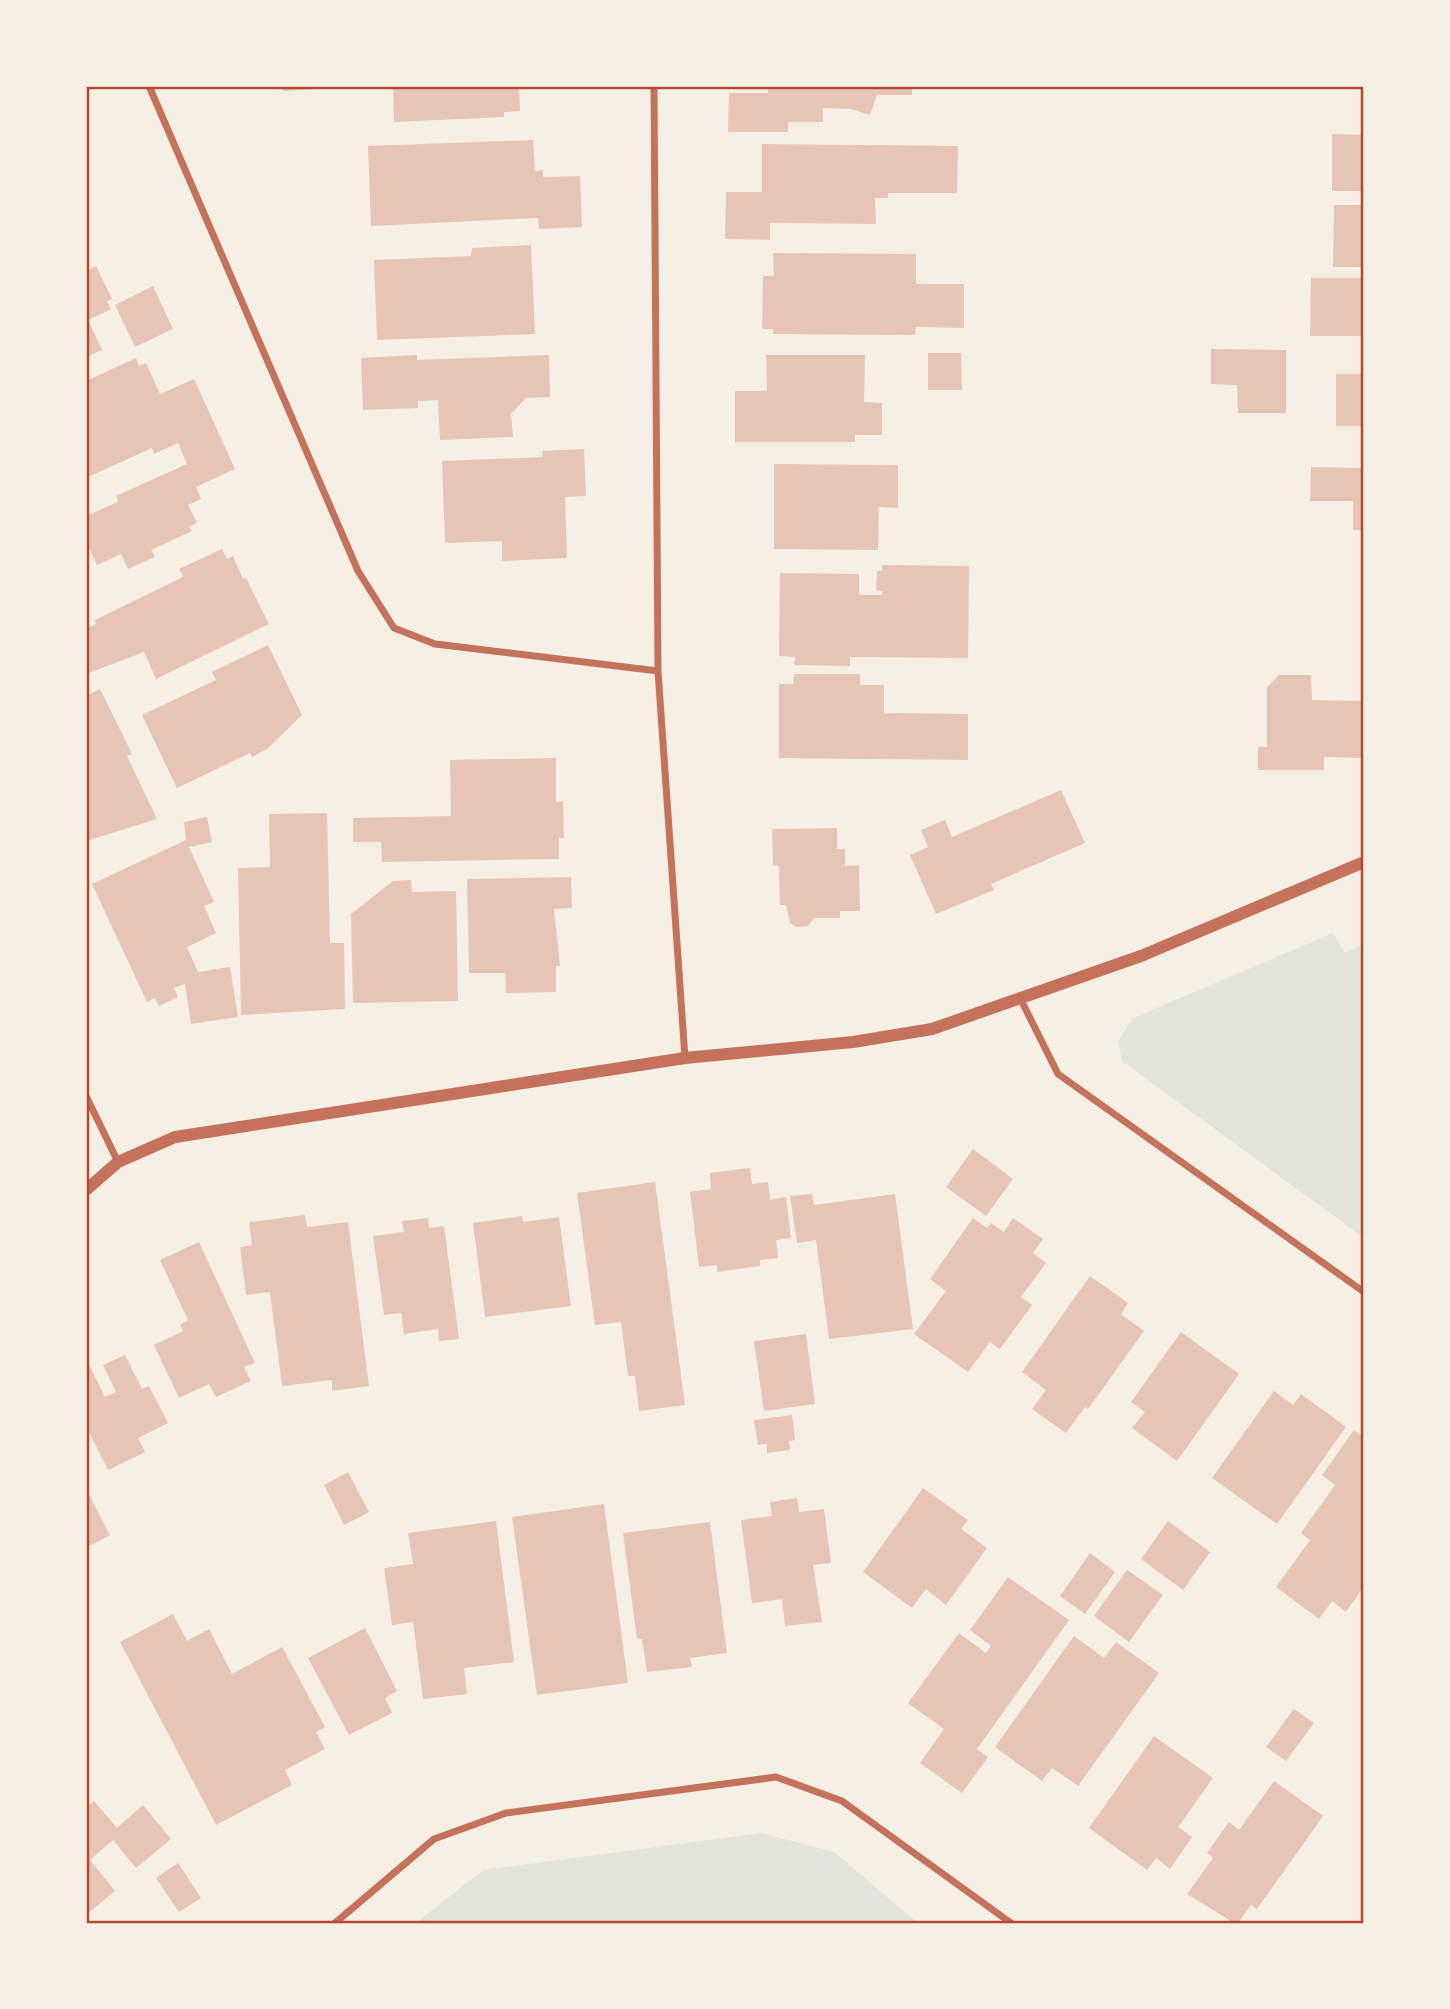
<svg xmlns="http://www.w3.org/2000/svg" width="1450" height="2009" font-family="Rubik,sans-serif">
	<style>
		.green { fill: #e2e4dc }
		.building { fill: #e6c5b7 }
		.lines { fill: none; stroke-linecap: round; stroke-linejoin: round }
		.minor { stroke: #c5725c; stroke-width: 7 }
		.tertiary { stroke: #c5725c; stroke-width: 12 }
		.neatline { fill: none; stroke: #b5482f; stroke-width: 2.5 }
	</style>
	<rect width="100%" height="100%" fill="#f6efe4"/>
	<!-- green -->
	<path class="green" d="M 1333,933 L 1345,953 L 1364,944 L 1364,1238 L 1122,1061 L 1118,1041 L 1133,1018 Z
		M 761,1833 L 834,1852 L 918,1923 L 416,1923 L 483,1870 Z"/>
	<!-- building -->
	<path class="building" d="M 283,86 L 314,86 L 314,89 L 283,91 Z
		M 393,86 L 519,86 L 520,111 L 504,112 L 504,117 L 394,122 Z
		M 768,86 L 912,86 L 912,95 L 877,95 L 870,115 L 850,109 L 823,108 L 823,122 L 788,122 L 788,132 L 728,132 L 729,93 L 768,93 Z
		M 1332,134 L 1364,135 L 1364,191 L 1332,191 Z
		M 533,140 L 535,171 L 543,170 L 543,177 L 580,176 L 582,227 L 539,229 L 538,218 L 371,226 L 368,146 Z
		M 762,144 L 958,146 L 957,193 L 888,193 L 888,198 L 875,198 L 876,224 L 770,223 L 770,240 L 725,239 L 726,192 L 762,192 Z
		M 1334,205 L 1364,205 L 1364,267 L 1333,267 Z
		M 531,245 L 535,334 L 377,340 L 374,260 L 471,256 L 472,248 Z
		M 773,253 L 916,254 L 916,284 L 964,284 L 964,328 L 916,327 L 915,335 L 773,334 L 773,329 L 762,329 L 763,276 L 774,276 Z
		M 96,266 L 112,299 L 107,301 L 111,309 L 88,320 L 102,350 L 86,357 L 86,271 Z
		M 1311,278 L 1364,278 L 1364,336 L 1310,336 Z
		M 153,286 L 173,329 L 135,347 L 115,305 Z
		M 1211,349 L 1286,350 L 1286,413 L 1238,413 L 1237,385 L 1211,384 Z
		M 928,353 L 961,353 L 962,390 L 928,390 Z
		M 417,355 L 417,360 L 549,355 L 550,397 L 526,398 L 511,414 L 513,437 L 440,440 L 438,400 L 418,401 L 418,408 L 363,410 L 361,358 Z
		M 766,355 L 865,355 L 864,402 L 882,403 L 882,435 L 855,435 L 855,442 L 735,442 L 735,391 L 767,391 Z
		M 136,358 L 139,366 L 146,363 L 160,394 L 194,379 L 235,469 L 196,487 L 201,499 L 188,505 L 197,523 L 189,527 L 192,531 L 151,550 L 155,557 L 128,569 L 121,554 L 97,565 L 86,541 L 86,516 L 118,502 L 116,496 L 187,464 L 178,443 L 154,454 L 152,448 L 86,478 L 86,381 Z
		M 1336,374 L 1364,374 L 1364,426 L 1336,426 Z
		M 584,449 L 586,496 L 565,497 L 567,558 L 502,561 L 502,541 L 445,543 L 442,461 L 543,457 L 542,451 Z
		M 774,464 L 898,465 L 898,508 L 879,507 L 878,550 L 774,549 Z
		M 1311,467 L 1364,468 L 1364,530 L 1353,530 L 1353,501 L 1310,501 Z
		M 222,549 L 227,559 L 233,556 L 243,579 L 246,578 L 269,624 L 156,679 L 144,652 L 86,674 L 86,629 L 96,624 L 95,620 L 183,577 L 179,569 Z
		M 882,565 L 969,566 L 968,658 L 850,657 L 850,666 L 794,665 L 795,657 L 779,656 L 780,573 L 859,574 L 859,595 L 882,595 L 882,591 L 876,591 L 877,571 L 882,571 Z
		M 268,645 L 302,715 L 267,749 L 252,757 L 250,753 L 177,788 L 142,715 L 216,680 L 212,672 Z
		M 794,674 L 860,674 L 860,685 L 884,685 L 884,713 L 968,714 L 968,760 L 779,758 L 779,684 L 793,684 Z
		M 1279,675 L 1311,675 L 1312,700 L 1364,701 L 1364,758 L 1324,757 L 1324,770 L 1258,770 L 1258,747 L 1267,747 L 1267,687 Z
		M 100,689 L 132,754 L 127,756 L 157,819 L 86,841 L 86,696 Z
		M 556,758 L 556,802 L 563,801 L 564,838 L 559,838 L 559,859 L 382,862 L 381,842 L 353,842 L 353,818 L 451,816 L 450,760 Z
		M 1061,790 L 1085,843 L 991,884 L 994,890 L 936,914 L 910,855 L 928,847 L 921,830 L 945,820 L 952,837 Z
		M 327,813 L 330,943 L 344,943 L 345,1009 L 241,1015 L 238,868 L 270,867 L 269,814 Z
		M 207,817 L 212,842 L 189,847 L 214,902 L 204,906 L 216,933 L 187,947 L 198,972 L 230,967 L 238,1017 L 191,1024 L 185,984 L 174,988 L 178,997 L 159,1006 L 155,998 L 147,1002 L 92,884 L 186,840 L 184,822 Z
		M 837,828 L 837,849 L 845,849 L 845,866 L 859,865 L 860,911 L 840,911 L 840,918 L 814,918 L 808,926 L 796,927 L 790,923 L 786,905 L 780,905 L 779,866 L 773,865 L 772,829 Z
		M 571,877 L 572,908 L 554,909 L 560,966 L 556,966 L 556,992 L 506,993 L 505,973 L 469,973 L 467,879 Z
		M 411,880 L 412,892 L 456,891 L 458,1001 L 353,1003 L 351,914 L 393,881 Z
		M 973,1149 L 1013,1179 L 986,1216 L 946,1187 Z
		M 750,1168 L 752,1184 L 768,1182 L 770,1200 L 786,1197 L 791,1238 L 776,1240 L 778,1258 L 760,1260 L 760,1266 L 717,1272 L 717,1265 L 699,1267 L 690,1192 L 711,1189 L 710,1173 Z
		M 655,1182 L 685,1405 L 639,1411 L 635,1376 L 628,1376 L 621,1322 L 595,1325 L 577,1193 Z
		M 812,1194 L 814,1205 L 895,1194 L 913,1329 L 829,1339 L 816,1240 L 797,1243 L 790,1196 Z
		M 305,1215 L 307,1227 L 348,1222 L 369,1386 L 332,1391 L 332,1380 L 282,1386 L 270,1292 L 246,1295 L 240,1247 L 252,1245 L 249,1222 Z
		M 522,1216 L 523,1222 L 559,1217 L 571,1306 L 485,1317 L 473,1223 Z
		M 428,1218 L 429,1228 L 444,1226 L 459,1339 L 439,1341 L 438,1329 L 404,1334 L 401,1313 L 384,1315 L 373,1236 L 404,1232 L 402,1221 Z
		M 973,1218 L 987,1228 L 991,1223 L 1004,1232 L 1013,1218 L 1043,1239 L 1033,1253 L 1046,1263 L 1021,1297 L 1032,1305 L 1000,1349 L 990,1342 L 968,1372 L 914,1334 L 946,1291 L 930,1279 Z
		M 199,1242 L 255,1363 L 244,1367 L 251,1381 L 216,1397 L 209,1384 L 179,1398 L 154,1345 L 183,1331 L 180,1325 L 188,1320 L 160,1260 Z
		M 1090,1276 L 1128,1303 L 1121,1314 L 1144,1331 L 1088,1409 L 1085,1407 L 1066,1433 L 1032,1409 L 1046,1390 L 1022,1372 Z
		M 1181,1332 L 1239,1374 L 1177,1461 L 1132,1428 L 1145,1412 L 1131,1402 Z
		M 806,1334 L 815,1404 L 764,1411 L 754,1341 Z
		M 125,1355 L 142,1389 L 149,1386 L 168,1423 L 138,1438 L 145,1452 L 108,1470 L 86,1426 L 86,1358 L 105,1397 L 116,1392 L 103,1365 Z
		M 1274,1391 L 1293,1405 L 1301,1394 L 1346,1427 L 1277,1524 L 1212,1478 Z
		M 792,1415 L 795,1440 L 789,1441 L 790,1450 L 767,1453 L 767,1444 L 758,1445 L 754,1420 Z
		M 1354,1430 L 1364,1437 L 1364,1586 L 1346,1612 L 1332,1601 L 1319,1619 L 1276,1587 L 1310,1540 L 1301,1533 L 1335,1485 L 1322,1475 Z
		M 348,1472 L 369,1512 L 344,1525 L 324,1485 Z
		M 923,1488 L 968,1520 L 961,1529 L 987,1548 L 946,1605 L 926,1589 L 912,1608 L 863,1572 Z
		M 86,1489 L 110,1535 L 86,1548 Z
		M 797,1498 L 799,1512 L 824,1509 L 831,1563 L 813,1565 L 822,1622 L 785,1626 L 782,1599 L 752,1603 L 741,1520 L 772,1516 L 770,1502 Z
		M 604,1504 L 628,1683 L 537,1695 L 512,1517 Z
		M 496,1521 L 514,1662 L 464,1668 L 467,1694 L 423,1699 L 413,1622 L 392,1625 L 384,1568 L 413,1564 L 408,1533 Z
		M 1168,1521 L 1210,1552 L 1183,1590 L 1141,1559 Z
		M 710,1522 L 727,1653 L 690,1658 L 692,1667 L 647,1672 L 642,1639 L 637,1639 L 623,1533 Z
		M 1090,1553 L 1115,1572 L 1085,1614 L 1060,1596 Z
		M 1127,1570 L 1163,1595 L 1129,1642 L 1094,1616 Z
		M 1008,1577 L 1069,1620 L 977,1749 L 988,1757 L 962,1793 L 920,1763 L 944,1729 L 908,1703 L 959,1633 L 986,1653 L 991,1646 L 970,1630 Z
		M 173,1614 L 187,1641 L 209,1629 L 232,1674 L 282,1647 L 325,1727 L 316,1732 L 325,1749 L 285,1770 L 292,1785 L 216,1825 L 120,1642 Z
		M 365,1628 L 397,1691 L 385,1698 L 392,1713 L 349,1735 L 308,1658 Z
		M 1074,1636 L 1104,1658 L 1116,1642 L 1159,1673 L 1078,1786 L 1052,1768 L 1042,1781 L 995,1747 Z
		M 1294,1709 L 1314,1723 L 1286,1761 L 1266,1747 Z
		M 1154,1736 L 1213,1778 L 1178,1827 L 1192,1837 L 1170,1869 L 1156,1858 L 1147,1870 L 1089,1828 Z
		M 1274,1781 L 1323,1816 L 1257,1909 L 1251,1905 L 1238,1923 L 1234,1923 L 1187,1894 L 1213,1858 L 1207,1853 L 1229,1822 L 1239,1830 Z
		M 94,1801 L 117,1828 L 143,1805 L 171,1839 L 136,1868 L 113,1840 L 90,1860 L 115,1891 L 86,1915 L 86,1808 Z
		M 178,1863 L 201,1898 L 179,1912 L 156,1878 Z"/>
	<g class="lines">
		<!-- minor -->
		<path class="minor" d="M 149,86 L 358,571 L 394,628 L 435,644 L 658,671
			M 654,86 L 658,671 L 685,1058
			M 1021,1000 L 1058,1074 L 1364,1292
			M 86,1096 L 118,1162
			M 335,1923 L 434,1839 L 506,1813 L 776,1777 L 842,1801 L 1011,1923"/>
		<!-- tertiary -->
		<path class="tertiary" d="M 86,1190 L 118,1162 L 175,1137 L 685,1058 L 853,1042 L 932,1029 L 1141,956 L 1364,862"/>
	</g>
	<!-- border -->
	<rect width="1450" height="2009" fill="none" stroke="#f6efe4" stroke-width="175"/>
	<rect x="88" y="88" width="1274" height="1834" class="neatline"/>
</svg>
